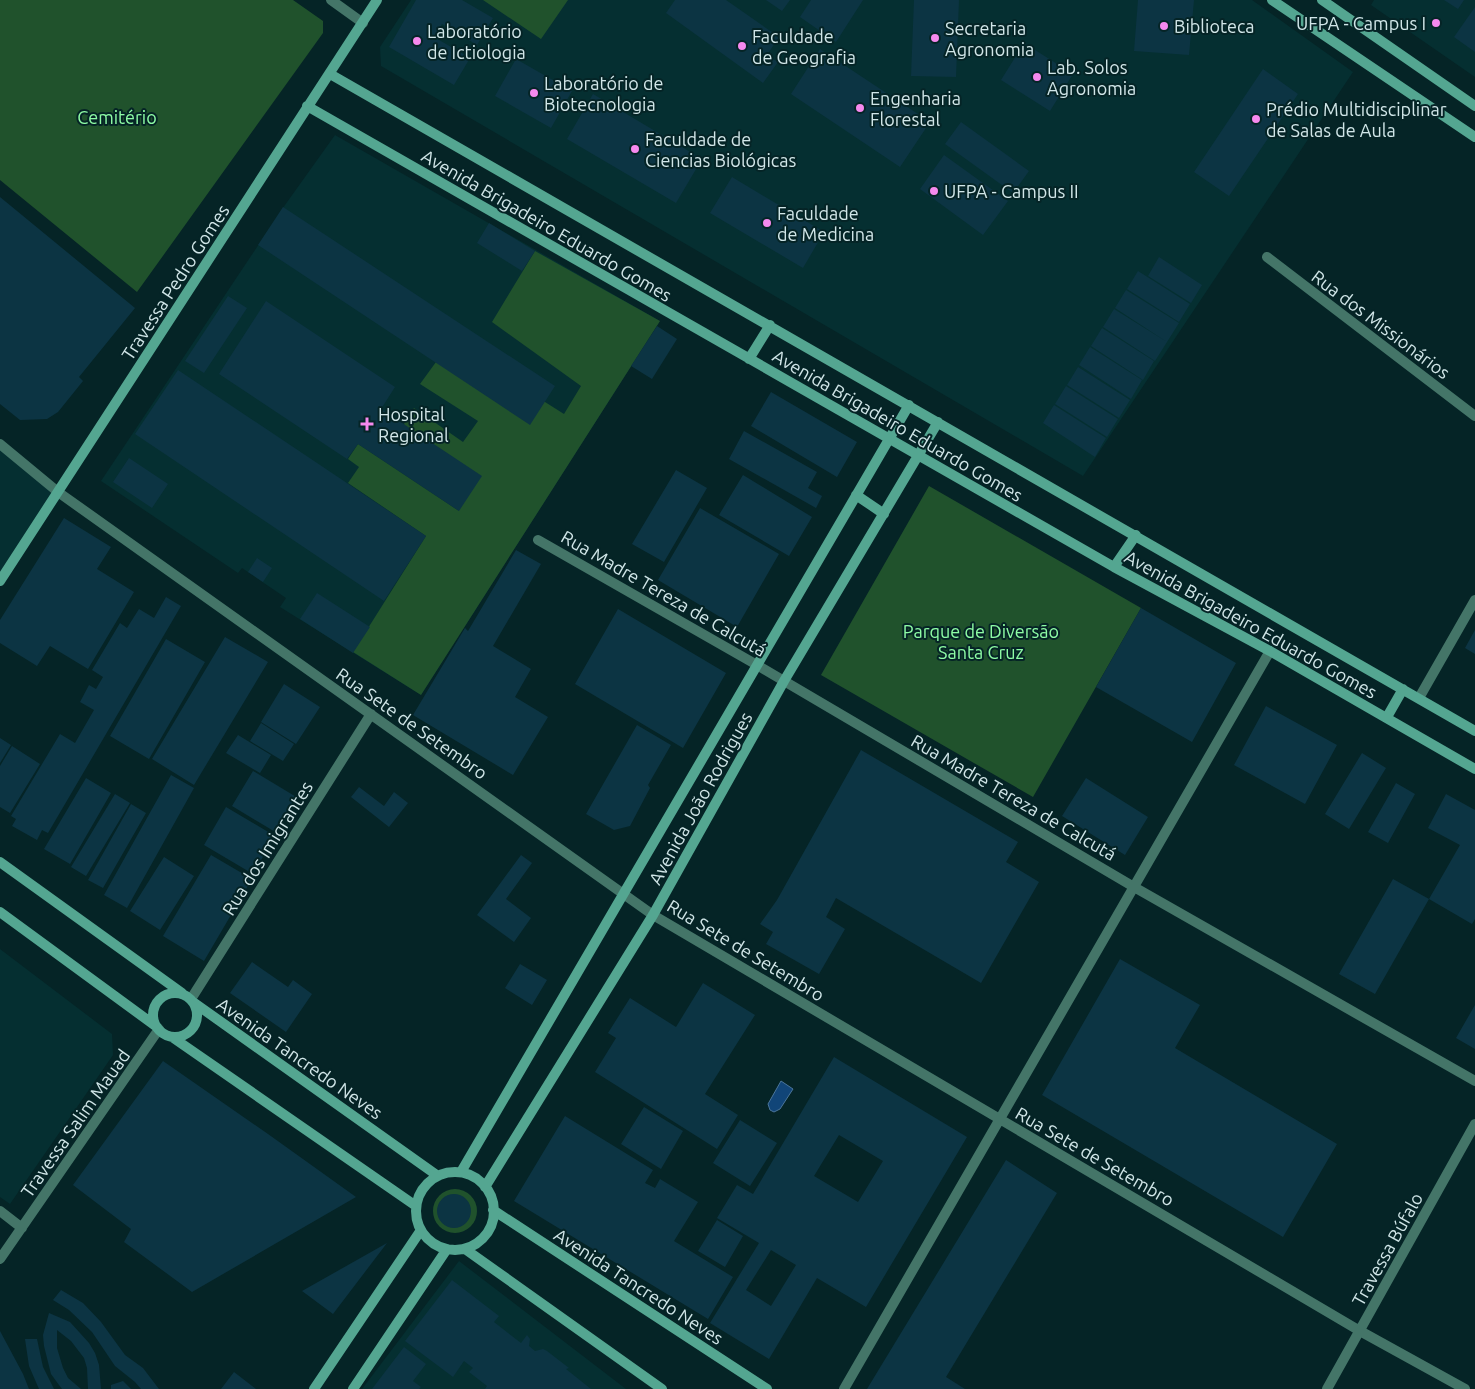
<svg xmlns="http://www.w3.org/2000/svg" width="1475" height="1389" font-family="Ubuntu,sans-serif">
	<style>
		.built { fill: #052f31 }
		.green { fill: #20522c }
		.water { fill: #114578; stroke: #4b759a }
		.building { fill: #0c3443; fill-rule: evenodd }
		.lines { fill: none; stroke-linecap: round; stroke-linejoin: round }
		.street { stroke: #447568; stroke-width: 10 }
		.secondary { stroke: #54a691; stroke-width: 10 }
		.poi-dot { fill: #f689ee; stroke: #052426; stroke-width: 2 }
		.labels { text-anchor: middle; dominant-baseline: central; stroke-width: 4; stroke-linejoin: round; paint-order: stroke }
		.poi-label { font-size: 18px; fill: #d1e6e8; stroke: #052426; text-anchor: start }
		.park-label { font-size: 18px; fill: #8efca5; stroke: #052426 }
		.street-label { font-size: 18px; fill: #d1e6e8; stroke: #052426 }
	</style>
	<rect width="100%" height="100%" fill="#052426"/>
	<!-- built -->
	<path class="built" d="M 411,0 L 1252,0 L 1353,72 L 1083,476 L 381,66 L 380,47 Z
		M 1374,0 L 1475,0 L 1475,77 L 1371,5 Z
		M 335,135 L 660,321 L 421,695 L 280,607 L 286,598 L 242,568 L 238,573 L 101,481 L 285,205 Z
		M 0,450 L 52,492 L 0,572 Z
		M 0,949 L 112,1034 L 113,1055 L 10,1204 L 0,1197 Z
		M 459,1261 L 626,1389 L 362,1389 Z"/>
	<!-- green -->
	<path class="green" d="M 0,0 L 293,0 L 323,21 L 323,33 L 137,292 L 0,180 Z
		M 483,0 L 568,0 L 541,39 Z
		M 535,251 L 660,321 L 421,695 L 353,652 L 426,536 L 348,483 L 359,467 L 348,459 L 358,444 L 459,511 L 404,424 L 414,408 L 463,442 L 478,421 L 420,384 L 436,362 L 545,402 L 564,414 L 581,386 L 492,322 Z
		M 929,486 L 1141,608 L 1033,797 L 821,675 Z
		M433 1211a22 22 0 1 1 44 0a22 22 0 1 1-44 0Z"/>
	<!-- water -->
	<path class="water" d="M 781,1081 L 793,1089 L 780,1109 L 774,1112 L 770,1110 L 768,1104 Z"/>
	<!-- building -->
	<path class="building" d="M 416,0 L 462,0 L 493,18 L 477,45 L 442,24 L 434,37 L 470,58 L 454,85 L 389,47 Z
		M 675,0 L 726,0 L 779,37 L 767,55 L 778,62 L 763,83 L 666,13 Z
		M 766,0 L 790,0 L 782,11 Z
		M 811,0 L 863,0 L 836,42 L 800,17 Z
		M 914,0 L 959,0 L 956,77 L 911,76 Z
		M 1138,0 L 1194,0 L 1189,55 L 1134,51 Z
		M 1444,0 L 1464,0 L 1458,9 Z
		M 1475,7 L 1475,52 L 1454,37 Z
		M 1024,43 L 1073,74 L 1050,111 L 1001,80 Z
		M 820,49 L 930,122 L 900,167 L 791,94 Z
		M 516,59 L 572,91 L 551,128 L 495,96 Z
		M 1263,69 L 1298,94 L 1229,196 L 1194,172 Z
		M 593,94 L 702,159 L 676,203 L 567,139 Z
		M 961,122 L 1029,171 L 1013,193 L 945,144 Z
		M 944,155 L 1008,201 L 983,235 L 920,189 Z
		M 732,177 L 824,232 L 803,268 L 710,213 Z
		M 0,197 L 135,308 L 79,377 L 83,381 L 58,412 L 47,419 L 20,420 L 0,404 Z
		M 283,207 L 555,386 L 530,425 L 258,245 Z
		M 489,223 L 535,251 L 522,271 L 477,243 Z
		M 1159,257 L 1202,285 L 1191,303 L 1148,276 Z
		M 1138,271 L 1190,304 L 1179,322 L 1127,289 Z
		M 1126,290 L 1179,323 L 1167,342 L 1115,308 Z
		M 228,296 L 247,308 L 204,373 L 185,361 Z
		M 266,301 L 395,387 L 381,409 L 482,476 L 459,511 L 358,444 L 347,459 L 219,374 Z
		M 1114,309 L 1167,342 L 1155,361 L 1103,327 Z
		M 657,326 L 677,339 L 652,379 L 631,366 Z
		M 1102,328 L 1154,361 L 1143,380 L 1091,346 Z
		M 1090,347 L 1142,380 L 1131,399 L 1079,365 Z
		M 1078,367 L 1130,400 L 1119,418 L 1067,385 Z
		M 178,370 L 426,536 L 384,601 L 135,434 Z
		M 1066,386 L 1118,419 L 1107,437 L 1055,404 Z
		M 771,392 L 857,442 L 837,477 L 751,426 Z
		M 1054,405 L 1106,438 L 1095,457 L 1043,423 Z
		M 744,431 L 817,472 L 808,488 L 822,496 L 816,508 L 729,459 Z
		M 129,458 L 168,484 L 152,508 L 113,482 Z
		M 676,470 L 707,488 L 664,562 L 632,544 Z
		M 743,475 L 812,517 L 789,556 L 719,515 Z
		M 700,508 L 779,554 L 737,627 L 658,580 Z
		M 64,518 L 111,547 L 97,569 L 134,592 L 88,669 L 50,646 L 37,666 L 0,643 L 0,620 Z
		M 516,550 L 541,564 L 493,646 L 531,669 L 515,697 L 548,717 L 513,775 L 413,715 L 465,628 L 468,631 Z
		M 257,558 L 272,568 L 263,582 L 248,572 Z
		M 317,593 L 370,627 L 353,653 L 300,619 Z
		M 166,597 L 181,606 L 48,833 L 42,830 L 37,840 L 12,826 L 16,819 L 11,816 L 60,734 L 75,743 L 94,710 L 80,702 L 89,685 L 96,689 L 103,677 L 92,670 L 120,623 L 127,628 L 139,609 L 154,618 Z
		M 1141,608 L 1236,663 L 1192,742 L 1096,687 Z
		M 618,609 L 726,673 L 683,748 L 575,684 Z
		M 1475,630 L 1475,654 L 1465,648 Z
		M 225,637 L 268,662 L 194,785 L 152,759 Z
		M 166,639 L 205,662 L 149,759 L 110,736 Z
		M 284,684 L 320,707 L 296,744 L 261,722 Z
		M 1266,706 L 1337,745 L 1305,804 L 1234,765 Z
		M 261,723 L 294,744 L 283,761 L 250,741 Z
		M 637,725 L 671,745 L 648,785 L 650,788 L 630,826 L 614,830 L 586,814 Z
		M 238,735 L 271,755 L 260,773 L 226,753 Z
		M 0,738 L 11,745 L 0,763 Z
		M 12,746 L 40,764 L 10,813 L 0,807 L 0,766 Z
		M 861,750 L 1018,842 L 1006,862 L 1039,882 L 981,983 L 836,898 L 826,917 L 845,929 L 819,974 L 766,944 L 773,932 L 760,924 L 777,900 Z
		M 1362,753 L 1386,768 L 1349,829 L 1325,814 Z
		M 253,771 L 298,798 L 277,833 L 232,806 Z
		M 171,775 L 194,788 L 127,908 L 104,895 Z
		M 86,778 L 111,793 L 70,864 L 44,849 Z
		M 1086,778 L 1148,817 L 1125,855 L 1062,816 Z
		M 1396,783 L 1415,794 L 1388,843 L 1368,832 Z
		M 359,787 L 384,806 L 394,792 L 408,803 L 389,827 L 351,797 Z
		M 115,794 L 130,803 L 86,876 L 71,867 Z
		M 1446,794 L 1475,810 L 1475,919 L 1472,924 L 1429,899 L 1460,845 L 1428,828 Z
		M 131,804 L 146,813 L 103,888 L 88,880 Z
		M 226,807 L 275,836 L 253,874 L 204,845 Z
		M 211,855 L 252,879 L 204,961 L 163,936 Z
		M 521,855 L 532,863 L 506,899 L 531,918 L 514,942 L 477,915 Z
		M 164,857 L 194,876 L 160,930 L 130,911 Z
		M 1393,879 L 1429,899 L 1375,994 L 1339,974 Z
		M 1120,959 L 1200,1005 L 1175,1048 L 1337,1144 L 1283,1237 L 1042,1095 Z
		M 252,962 L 288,987 L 293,980 L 312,994 L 286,1032 L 230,993 Z
		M 520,964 L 547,980 L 532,1005 L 505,988 Z
		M 703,983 L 755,1015 L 705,1094 L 738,1115 L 717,1149 L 595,1072 L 616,1038 L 608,1033 L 630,998 L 676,1027 Z
		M 1475,1005 L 1475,1049 L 1456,1038 Z
		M 834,1057 L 967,1137 L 866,1307 L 817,1278 L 769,1359 L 710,1323 L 759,1243 L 717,1218 L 737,1185 L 753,1194 ZM 839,1135 L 883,1161 L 858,1202 L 814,1176 ZM 771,1250 L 796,1265 L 771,1306 L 746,1290 Z
		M 163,1061 L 268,1134 L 356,1197 L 192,1292 L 124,1242 L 131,1229 L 73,1185 Z
		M 644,1107 L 683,1131 L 661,1169 L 621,1144 Z
		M 565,1116 L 653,1170 L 645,1183 L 655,1188 L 660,1179 L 698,1202 L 674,1241 L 733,1277 L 708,1319 L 514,1201 Z
		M 740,1120 L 777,1143 L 750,1186 L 713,1163 Z
		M 1006,1160 L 1057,1193 L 946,1377 L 965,1389 L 867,1389 Z
		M437 1211a17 17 0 1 1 34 0a17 17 0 1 1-34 0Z
		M 717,1220 L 743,1236 L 725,1267 L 698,1251 Z
		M 387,1243 L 333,1314 L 302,1291 Z
		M 452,1280 L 499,1316 L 494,1322 L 521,1343 L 527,1335 L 530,1339 L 529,1346 L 535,1351 L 543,1349 L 547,1351 L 569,1368 L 566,1369 L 591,1389 L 485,1389 L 487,1386 L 469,1372 L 473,1368 L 464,1361 L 453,1377 L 405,1341 Z
		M 61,1290 L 83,1303 L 101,1322 L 125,1355 L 143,1368 L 159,1389 L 141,1389 L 135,1382 L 115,1366 L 92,1332 L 69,1310 L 53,1300 Z
		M 49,1313 L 70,1322 L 89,1343 L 95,1353 L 99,1365 L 101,1389 L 88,1389 L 87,1368 L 84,1358 L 71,1341 L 57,1330 L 57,1348 L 63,1368 L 68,1378 L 81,1389 L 62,1389 L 59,1385 L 51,1374 L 44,1346 L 43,1335 Z
		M 0,1331 L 23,1374 L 29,1389 L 0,1389 Z
		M 25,1339 L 37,1339 L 43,1367 L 54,1389 L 39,1389 L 29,1366 Z
		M 404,1347 L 426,1364 L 413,1381 L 421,1387 L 419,1389 L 372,1389 Z
		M 234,1372 L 256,1389 L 221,1389 Z
		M 123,1381 L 131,1389 L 111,1389 L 111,1385 Z"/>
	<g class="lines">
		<!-- street -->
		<path class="street" d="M 331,0 L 363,23
			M 1267,257 L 1475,416
			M 0,444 L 58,492 L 653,915 L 1360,1331 L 1465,1389
			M 538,540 L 757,665 L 1134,887 L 1475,1081
			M 1419,698 L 1475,600
			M 191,999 L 371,714
			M 0,1211 L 22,1228
			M 0,1259 L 159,1029
			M 844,1389 L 1270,651
			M 1327,1389 L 1475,1124"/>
		<!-- secondary -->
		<path class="secondary" d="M 1272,0 L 1475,137
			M 1322,0 L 1475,106
			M 330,74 L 1475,731
			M 307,106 L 1114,567 L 1270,651 L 1475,769
			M 749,359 L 770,325
			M 856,495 L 884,514
			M 1114,567 L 1136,535
			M 0,581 L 377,0
			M 1387,717 L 1403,689
			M 0,862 L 182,993
			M 0,912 L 157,1027
			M153 1015a22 22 0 1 1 44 0a22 22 0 1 1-44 0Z
			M 193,1002 L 438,1176
			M 172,1037 L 416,1206
			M 461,1172 L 909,405
			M416 1211a39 39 0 1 1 78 0a39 39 0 1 1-78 0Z
			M 485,1187 L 653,915 L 784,681 L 938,422
			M 493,1210 L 767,1389
			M 465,1249 L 662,1389
			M 314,1389 L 421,1230
			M 353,1389 L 447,1249"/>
	</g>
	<!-- markers -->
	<g class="poi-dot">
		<circle cx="1436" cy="23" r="5"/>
		<circle cx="1164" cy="26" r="5"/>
		<circle cx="935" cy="38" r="5"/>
		<circle cx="417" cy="41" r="5"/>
		<circle cx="742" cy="46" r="5"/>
		<circle cx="1037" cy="77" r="5"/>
		<circle cx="534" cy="93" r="5"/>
		<circle cx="860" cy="108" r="5"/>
		<circle cx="1256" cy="119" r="5"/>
		<circle cx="635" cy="149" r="5"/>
		<circle cx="934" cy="191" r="5"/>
		<circle cx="767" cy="223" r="5"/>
		<path d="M364.5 416.5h5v5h5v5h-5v5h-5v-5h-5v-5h5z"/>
	</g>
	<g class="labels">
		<!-- poi labels -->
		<g class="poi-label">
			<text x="1426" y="23" text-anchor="end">UFPA - Campus I</text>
			<text x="1174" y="26">Biblioteca</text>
			<text x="945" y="28">Secretaria<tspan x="945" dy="21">Agronomia</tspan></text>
			<text x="427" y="31">Laboratório<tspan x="427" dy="21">de Ictiologia</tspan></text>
			<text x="752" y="36">Faculdade<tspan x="752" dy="21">de Geografia</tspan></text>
			<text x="1047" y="67">Lab. Solos<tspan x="1047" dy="21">Agronomia</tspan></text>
			<text x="544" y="83">Laboratório de<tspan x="544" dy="21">Biotecnologia</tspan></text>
			<text x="870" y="98">Engenharia<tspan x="870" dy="21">Florestal</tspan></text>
			<text x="1266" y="109">Prédio Multidisciplinar<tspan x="1266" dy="21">de Salas de Aula</tspan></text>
			<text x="645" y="139">Faculdade de<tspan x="645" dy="21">Ciencias Biológicas</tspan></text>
			<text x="944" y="191">UFPA - Campus II</text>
			<text x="777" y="213">Faculdade<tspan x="777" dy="21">de Medicina</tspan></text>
			<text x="378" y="414">Hospital<tspan x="378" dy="21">Regional</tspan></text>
		</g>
		<!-- park labels -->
		<g class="park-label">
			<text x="117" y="117">Cemitério</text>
			<text x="981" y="631">Parque de Diversão<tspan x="981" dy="21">Santa Cruz</tspan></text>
		</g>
		<!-- street labels -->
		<g class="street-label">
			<text transform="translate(547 225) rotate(30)">Avenida Brigadeiro Eduardo Gomes</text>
			<text transform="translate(175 282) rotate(-57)">Travessa Pedro Gomes</text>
			<text transform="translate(1381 324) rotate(37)">Rua dos Missionários</text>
			<text transform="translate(898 425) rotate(30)">Avenida Brigadeiro Eduardo Gomes</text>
			<text transform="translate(664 593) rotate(30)">Rua Madre Tereza de Calcutá</text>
			<text transform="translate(1251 624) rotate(29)">Avenida Brigadeiro Eduardo Gomes</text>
			<text transform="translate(412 723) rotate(35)">Rua Sete de Setembro</text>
			<text transform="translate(1014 797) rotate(30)">Rua Madre Tereza de Calcutá</text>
			<text transform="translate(700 798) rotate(-61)">Avenida João Rodrigues</text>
			<text transform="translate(267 848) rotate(-58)">Rua dos Imigrantes</text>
			<text transform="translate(746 950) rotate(31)">Rua Sete de Setembro</text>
			<text transform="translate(300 1058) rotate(35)">Avenida Tancredo Neves</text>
			<text transform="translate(75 1123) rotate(-55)">Travessa Salim Mauad</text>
			<text transform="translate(1095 1156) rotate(30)">Rua Sete de Setembro</text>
			<text transform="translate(1387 1249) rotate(-61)">Travessa Búfalo</text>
			<text transform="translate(639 1286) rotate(33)">Avenida Tancredo Neves</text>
		</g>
	</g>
</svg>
